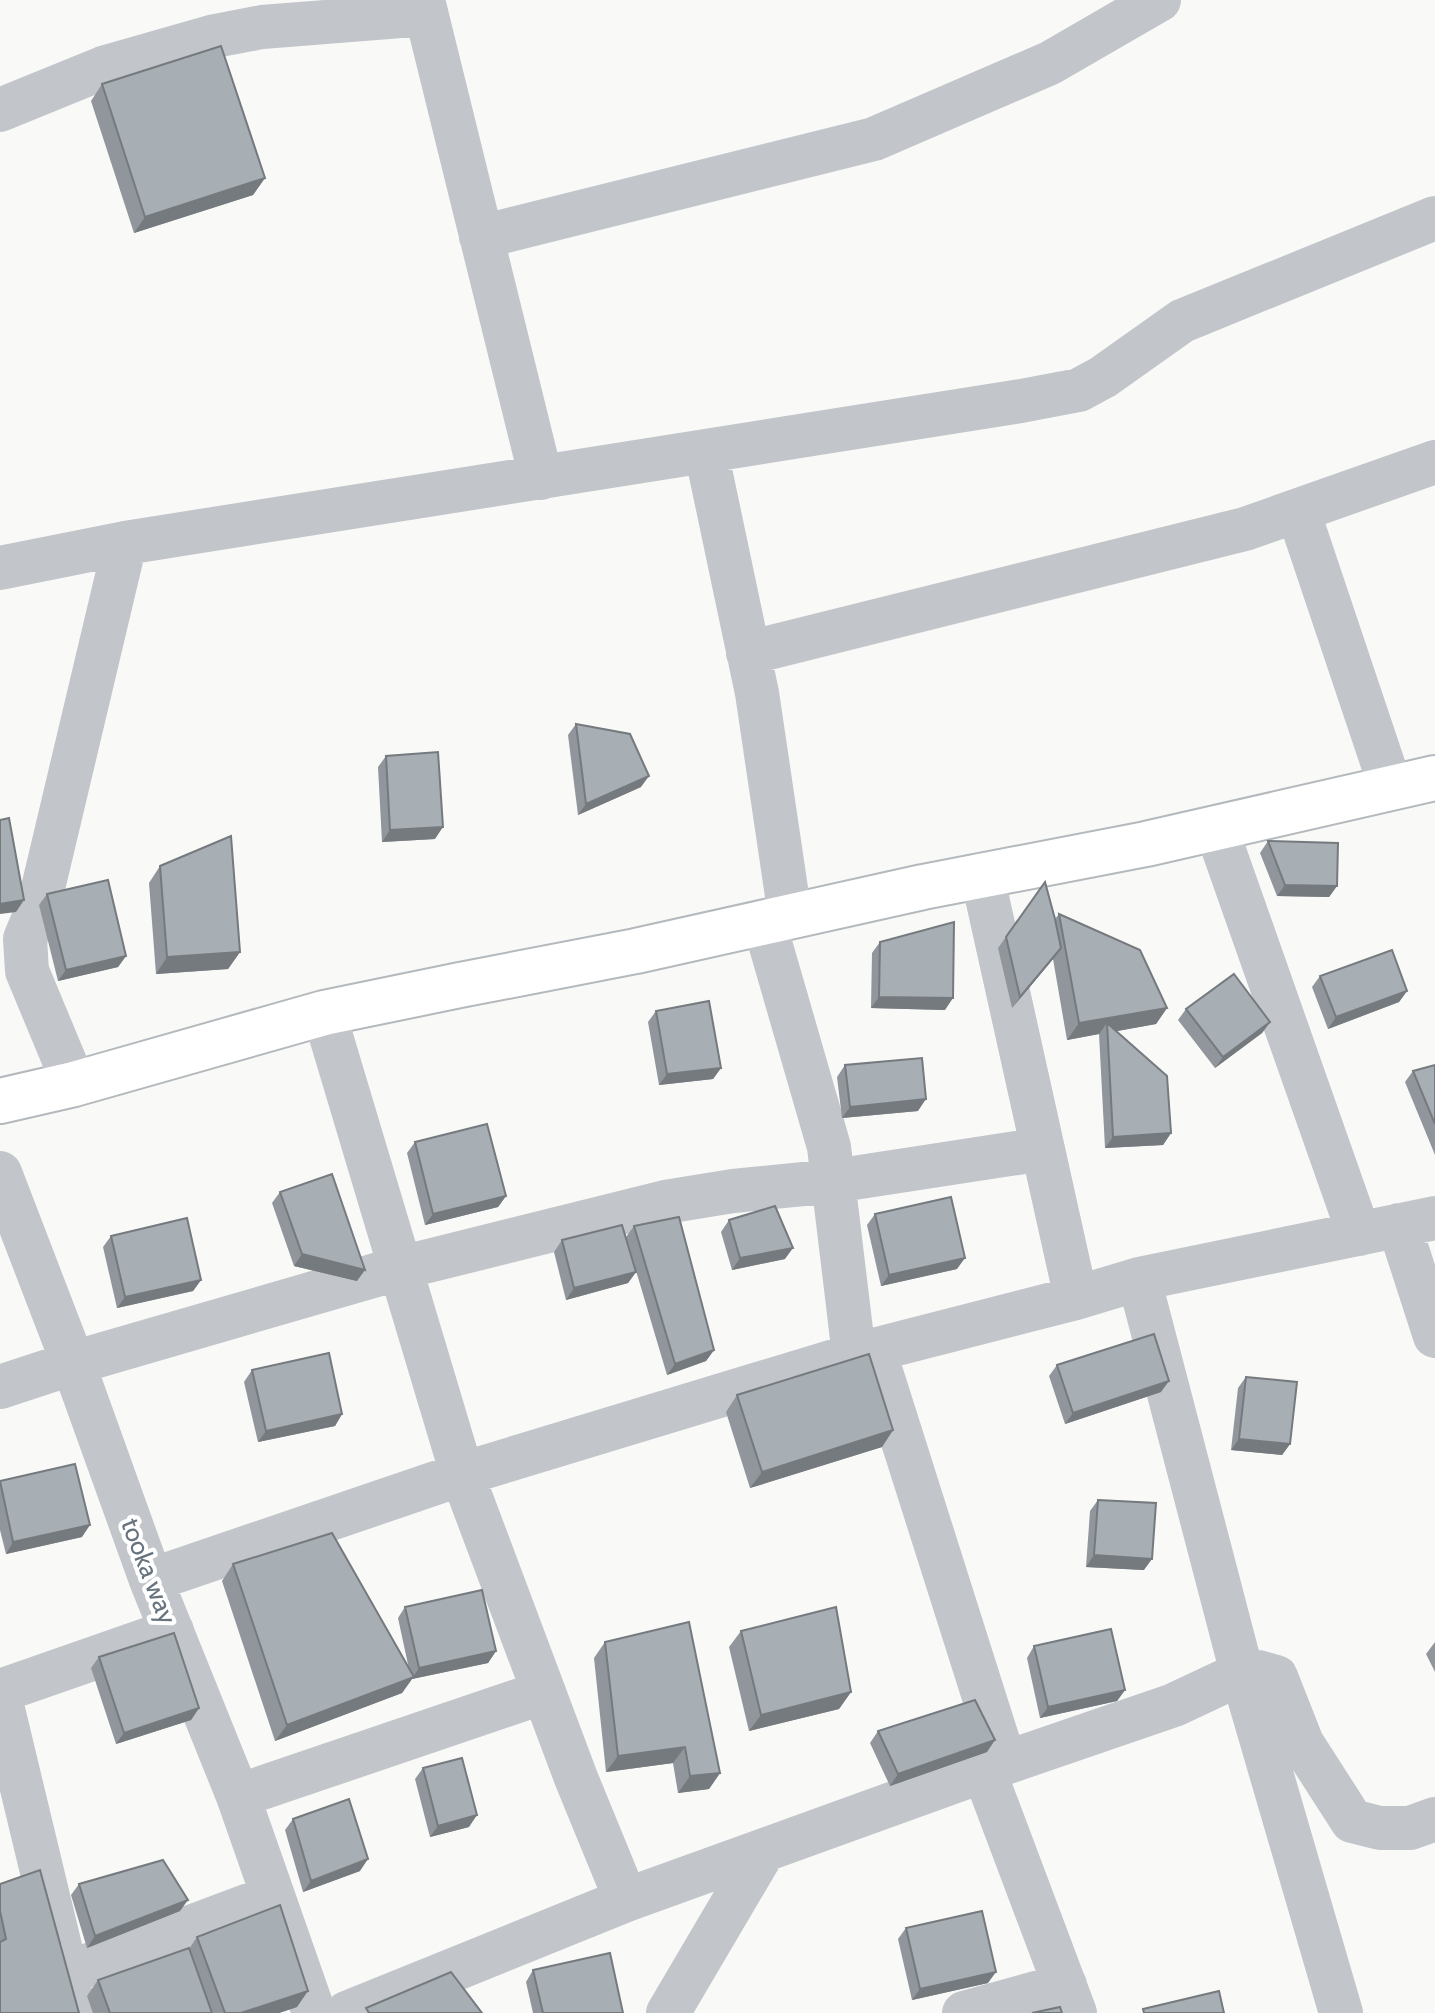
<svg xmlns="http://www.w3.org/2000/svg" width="1435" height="2013" font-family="Cabin,sans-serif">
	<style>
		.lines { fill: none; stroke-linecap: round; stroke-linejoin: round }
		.secondary-casing { stroke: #b4b9bd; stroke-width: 48 }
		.street { stroke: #c2c5c9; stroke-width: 44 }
		.secondary { stroke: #fff; stroke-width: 44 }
		.wall { fill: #90969b }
		.shaded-wall { fill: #757a7e }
		.building { fill: #a7aeb4; stroke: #757a7e; stroke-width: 2 }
		.labels { text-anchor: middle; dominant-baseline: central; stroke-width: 8; stroke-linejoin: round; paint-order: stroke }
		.street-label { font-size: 26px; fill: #67747f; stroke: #fff }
	</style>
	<rect width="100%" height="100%" fill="#f9f9f8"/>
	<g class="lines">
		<!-- secondary casing -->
		<g class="secondary-casing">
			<path id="secondary" d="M 0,1101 L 74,1084 L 324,1013 L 460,985 L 636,951 L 923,887 L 1146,844 L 1435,778"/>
		</g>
		<!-- street -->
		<path class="street" d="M 423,0 L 541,478
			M 0,110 L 103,68 L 215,36 L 262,27 L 426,14
			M 481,237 L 874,139 L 1050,63 L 1159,0
			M 706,451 L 757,693 L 790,916
			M 1298,511 L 1391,788
			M 0,568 L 125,543 L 1021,401 L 1079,390 L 1103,377 L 1182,321 L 1435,218
			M 748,653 L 1245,529 L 1435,462
			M 1216,828 L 1359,1234
			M 982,875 L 1076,1298
			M 764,922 L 829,1147 L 854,1355
			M 324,1013 L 462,1474 L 576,1778 L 626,1900 L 1005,1763 L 1174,1705 L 1242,1673 L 1258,1672 L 1276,1677 L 1302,1743 L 1352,1821 L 1380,1828 L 1410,1828 L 1435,1819
			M 74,1084 L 27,971 L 25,939 L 39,905 L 125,543
			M 0,1173 L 73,1363 L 151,1580 L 238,1796 L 314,2013
			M 1399,1225 L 1435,1336
			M 1139,1279 L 1242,1673 L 1341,2013
			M 874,1350 L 1005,1763
			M 0,1387 L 73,1363 L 400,1268 L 665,1202 L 733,1191 L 834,1181 L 1043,1149
			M 151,1580 L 462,1474 L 854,1355 L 1076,1298 L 1139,1279 L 1435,1218
			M 0,1691 L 172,1631
			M 0,1697 L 76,2013
			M 984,1771 L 1075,2013
			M 238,1796 L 544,1692
			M 65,1974 L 273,1896
			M 347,2013 L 626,1900
			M 668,2013 L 764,1850
			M 964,2013 L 1065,1985"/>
		<!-- secondary -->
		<use href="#secondary" class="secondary"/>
	</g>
	<!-- wall -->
	<path class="wall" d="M 102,84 L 265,178 L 253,195 L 134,233 L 91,101 Z
		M 576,724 L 641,787 L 578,815 L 568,735 Z
		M 386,756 L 435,839 L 382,842 L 378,767 Z
		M 1268,841 L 1337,886 L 1329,897 L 1277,896 L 1260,853 Z
		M 160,866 L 240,952 L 228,969 L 156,974 L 149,883 Z
		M 1045,882 L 1055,919 L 1059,914 L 1167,1008 L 1156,1024 L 1116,1031 L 1171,1133 L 1163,1145 L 1105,1148 L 1099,1034 L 1067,1040 L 1053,959 L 1012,1008 L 998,948 Z
		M 47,894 L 126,956 L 118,967 L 58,981 L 39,905 Z
		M 880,942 L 945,1010 L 871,1008 L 872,953 Z
		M 1320,976 L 1407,991 L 1399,1002 L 1328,1029 L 1312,987 Z
		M 1186,1009 L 1270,1022 L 1262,1033 L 1215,1068 L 1178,1020 Z
		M 656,1011 L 721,1068 L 713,1079 L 659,1085 L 648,1022 Z
		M 845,1065 L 918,1111 L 842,1118 L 837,1077 Z
		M 1435,1065 L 1435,1155 L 1405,1082 L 1413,1071 Z
		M 415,1142 L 506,1196 L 498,1207 L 425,1225 L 407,1153 Z
		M 280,1192 L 357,1281 L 294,1266 L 272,1203 Z
		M 875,1214 L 957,1269 L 881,1286 L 867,1225 Z
		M 729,1220 L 785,1259 L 732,1270 L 721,1232 Z
		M 634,1226 L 714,1350 L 706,1361 L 667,1375 L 626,1237 Z
		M 111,1236 L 201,1280 L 193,1291 L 117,1308 L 103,1247 Z
		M 562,1240 L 636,1272 L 628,1283 L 566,1300 L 554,1252 Z
		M 1057,1365 L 1161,1392 L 1065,1424 L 1049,1376 Z
		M 252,1370 L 342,1414 L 335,1426 L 258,1442 L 244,1382 Z
		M 1246,1377 L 1290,1444 L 1282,1455 L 1231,1450 L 1238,1388 Z
		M 737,1395 L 893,1430 L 882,1447 L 750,1488 L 726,1412 Z
		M 0,1481 L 82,1537 L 6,1554 L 0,1530 Z
		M 1098,1500 L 1144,1570 L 1086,1567 L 1090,1511 Z
		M 233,1564 L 409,1669 L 398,1618 L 405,1607 L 496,1651 L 488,1663 L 412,1679 L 402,1693 L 275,1741 L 222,1581 Z
		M 741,1631 L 851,1692 L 839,1709 L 749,1731 L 729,1647 Z
		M 605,1642 L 720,1773 L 709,1789 L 678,1793 L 673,1763 L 606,1772 L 594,1658 Z
		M 1435,1642 L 1435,1672 L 1426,1654 Z
		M 1034,1646 L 1125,1690 L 1117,1701 L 1040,1718 L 1027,1658 Z
		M 99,1657 L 199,1708 L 191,1720 L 116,1744 L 91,1668 Z
		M 878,1731 L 987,1752 L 890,1786 L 870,1743 Z
		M 423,1768 L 469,1827 L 430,1837 L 415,1779 Z
		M 293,1819 L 360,1871 L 303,1892 L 285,1830 Z
		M 0,1884 L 79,2013 L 0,2013 Z
		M 79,1884 L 180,1911 L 87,1948 L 71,1895 Z
		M 906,1928 L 988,1983 L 912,2000 L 898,1939 Z
		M 197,1937 L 297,2007 L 279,2013 L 93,2013 L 87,1996 L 98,1980 L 189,1949 Z
		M 533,1970 L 623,2013 L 533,2013 L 526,1982 Z"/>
	<!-- shaded-wall -->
	<path class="shaded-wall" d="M 265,178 L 253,195 L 134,233 L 145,217 Z
		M 649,776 L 641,787 L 578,815 L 586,804 Z
		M 443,827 L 435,839 L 382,842 L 390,830 Z
		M 1285,885 L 1337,886 L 1329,897 L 1277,896 Z
		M 24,900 L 16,912 L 0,914 L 0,904 Z
		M 1061,948 L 1053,959 L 1012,1008 L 1020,997 Z
		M 240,952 L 228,969 L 156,974 L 167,957 Z
		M 126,956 L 118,967 L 58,981 L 66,970 Z
		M 1407,991 L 1399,1002 L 1328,1029 L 1336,1017 Z
		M 879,997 L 953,998 L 945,1010 L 871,1008 Z
		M 1167,1008 L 1156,1024 L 1107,1033 L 1107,1023 L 1099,1034 L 1067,1040 L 1079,1023 Z
		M 1270,1022 L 1262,1033 L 1215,1068 L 1223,1057 Z
		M 721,1068 L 713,1079 L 659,1085 L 667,1074 Z
		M 926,1099 L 918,1111 L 842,1118 L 850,1107 Z
		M 1171,1133 L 1163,1145 L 1105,1148 L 1113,1137 Z
		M 506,1196 L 498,1207 L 425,1225 L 433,1214 Z
		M 793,1248 L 785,1259 L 732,1270 L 740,1258 Z
		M 302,1254 L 365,1270 L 357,1281 L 294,1266 Z
		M 965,1258 L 957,1269 L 881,1286 L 889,1275 Z
		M 636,1272 L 628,1283 L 566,1300 L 574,1288 Z
		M 201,1280 L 193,1291 L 117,1308 L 125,1297 Z
		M 714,1350 L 706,1361 L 667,1375 L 675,1364 Z
		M 1169,1381 L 1161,1392 L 1065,1424 L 1073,1413 Z
		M 342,1414 L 335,1426 L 258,1442 L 266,1431 Z
		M 893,1430 L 882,1447 L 750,1488 L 762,1472 Z
		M 1239,1439 L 1290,1444 L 1282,1455 L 1231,1450 Z
		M 90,1525 L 82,1537 L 6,1554 L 13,1542 Z
		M 1094,1555 L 1152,1559 L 1144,1570 L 1086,1567 Z
		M 496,1651 L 488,1663 L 412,1679 L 402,1693 L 275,1741 L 287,1725 L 413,1677 L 419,1668 Z
		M 1125,1690 L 1117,1701 L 1040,1718 L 1048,1707 Z
		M 851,1692 L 839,1709 L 749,1731 L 761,1715 Z
		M 199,1708 L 191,1720 L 116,1744 L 124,1733 Z
		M 995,1740 L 987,1752 L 890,1786 L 898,1774 Z
		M 685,1747 L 673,1763 L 606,1772 L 618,1756 Z
		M 720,1773 L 709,1789 L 678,1793 L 690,1776 Z
		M 477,1815 L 469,1827 L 430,1837 L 438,1826 Z
		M 368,1859 L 360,1871 L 303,1892 L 311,1881 Z
		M 188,1900 L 180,1911 L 87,1948 L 95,1936 Z
		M 996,1972 L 988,1983 L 912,2000 L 920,1989 Z
		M 308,1991 L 297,2007 L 279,2013 L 241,2013 Z"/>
	<!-- building -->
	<path class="building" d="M 221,46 L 265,178 L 145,217 L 102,84 Z
		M 576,724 L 630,734 L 649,776 L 586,804 Z
		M 438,752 L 443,827 L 390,830 L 386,756 Z
		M 9,818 L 24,900 L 0,904 L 0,820 Z
		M 231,836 L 240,952 L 167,957 L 160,866 Z
		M 1268,841 L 1338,843 L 1337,886 L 1285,885 Z
		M 108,880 L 126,956 L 66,970 L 47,894 Z
		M 1045,882 L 1055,919 L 1061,948 L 1020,997 L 1006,937 Z
		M 1059,914 L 1140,950 L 1167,1008 L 1079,1023 Z
		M 954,922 L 953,998 L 879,997 L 880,942 Z
		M 1392,950 L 1407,991 L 1336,1017 L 1320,976 Z
		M 1234,974 L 1270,1022 L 1223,1057 L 1186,1009 Z
		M 709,1001 L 721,1068 L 667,1074 L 656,1011 Z
		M 1107,1023 L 1167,1076 L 1171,1133 L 1113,1137 Z
		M 922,1058 L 926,1099 L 850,1107 L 845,1065 Z
		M 1435,1065 L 1435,1124 L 1413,1071 Z
		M 487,1124 L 506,1196 L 433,1214 L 415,1142 Z
		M 332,1174 L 365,1270 L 302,1254 L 280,1192 Z
		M 951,1197 L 965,1258 L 889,1275 L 875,1214 Z
		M 775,1206 L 793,1248 L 740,1258 L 729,1220 Z
		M 679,1217 L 714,1350 L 675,1364 L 634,1226 Z
		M 187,1218 L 201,1280 L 125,1297 L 111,1236 Z
		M 622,1225 L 636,1272 L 574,1288 L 562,1240 Z
		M 1154,1334 L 1169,1381 L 1073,1413 L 1057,1365 Z
		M 329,1353 L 342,1414 L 266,1431 L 252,1370 Z
		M 869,1354 L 893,1430 L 762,1472 L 737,1395 Z
		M 1246,1377 L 1297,1382 L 1290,1444 L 1239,1439 Z
		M 75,1464 L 90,1525 L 13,1542 L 0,1481 Z
		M 1098,1500 L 1156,1503 L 1152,1559 L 1094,1555 Z
		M 332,1533 L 414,1677 L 287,1725 L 233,1564 Z
		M 482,1590 L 496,1651 L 419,1668 L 405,1607 Z
		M 836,1607 L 851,1692 L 761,1715 L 741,1631 Z
		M 689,1622 L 720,1773 L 690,1776 L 685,1747 L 618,1756 L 605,1642 Z
		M 1111,1629 L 1125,1690 L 1048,1707 L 1034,1646 Z
		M 174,1633 L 199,1708 L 124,1733 L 99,1657 Z
		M 975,1700 L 995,1740 L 898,1774 L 878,1731 Z
		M 462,1758 L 477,1815 L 438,1826 L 423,1768 Z
		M 349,1799 L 368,1859 L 311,1881 L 293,1819 Z
		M 163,1860 L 188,1900 L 95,1936 L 79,1884 Z
		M 40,1870 L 79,2013 L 0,2013 L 0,1942 L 6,1939 L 0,1911 L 0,1884 Z
		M 280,1905 L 308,1991 L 241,2013 L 225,2013 L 197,1937 Z
		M 982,1911 L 996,1972 L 920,1989 L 906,1928 Z
		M 189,1948 L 212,2013 L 110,2013 L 98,1980 Z
		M 610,1953 L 623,2013 L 543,2013 L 533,1970 Z
		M 451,1972 L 482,2013 L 369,2013 L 366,2008 Z
		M 1219,1991 L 1224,2013 L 1144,2013 L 1143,2009 Z
		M 1060,2007 L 1062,2013 L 1032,2013 Z"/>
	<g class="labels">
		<!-- street labels -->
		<g class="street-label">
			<text transform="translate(149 1571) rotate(69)">tooka way</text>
		</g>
	</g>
</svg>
